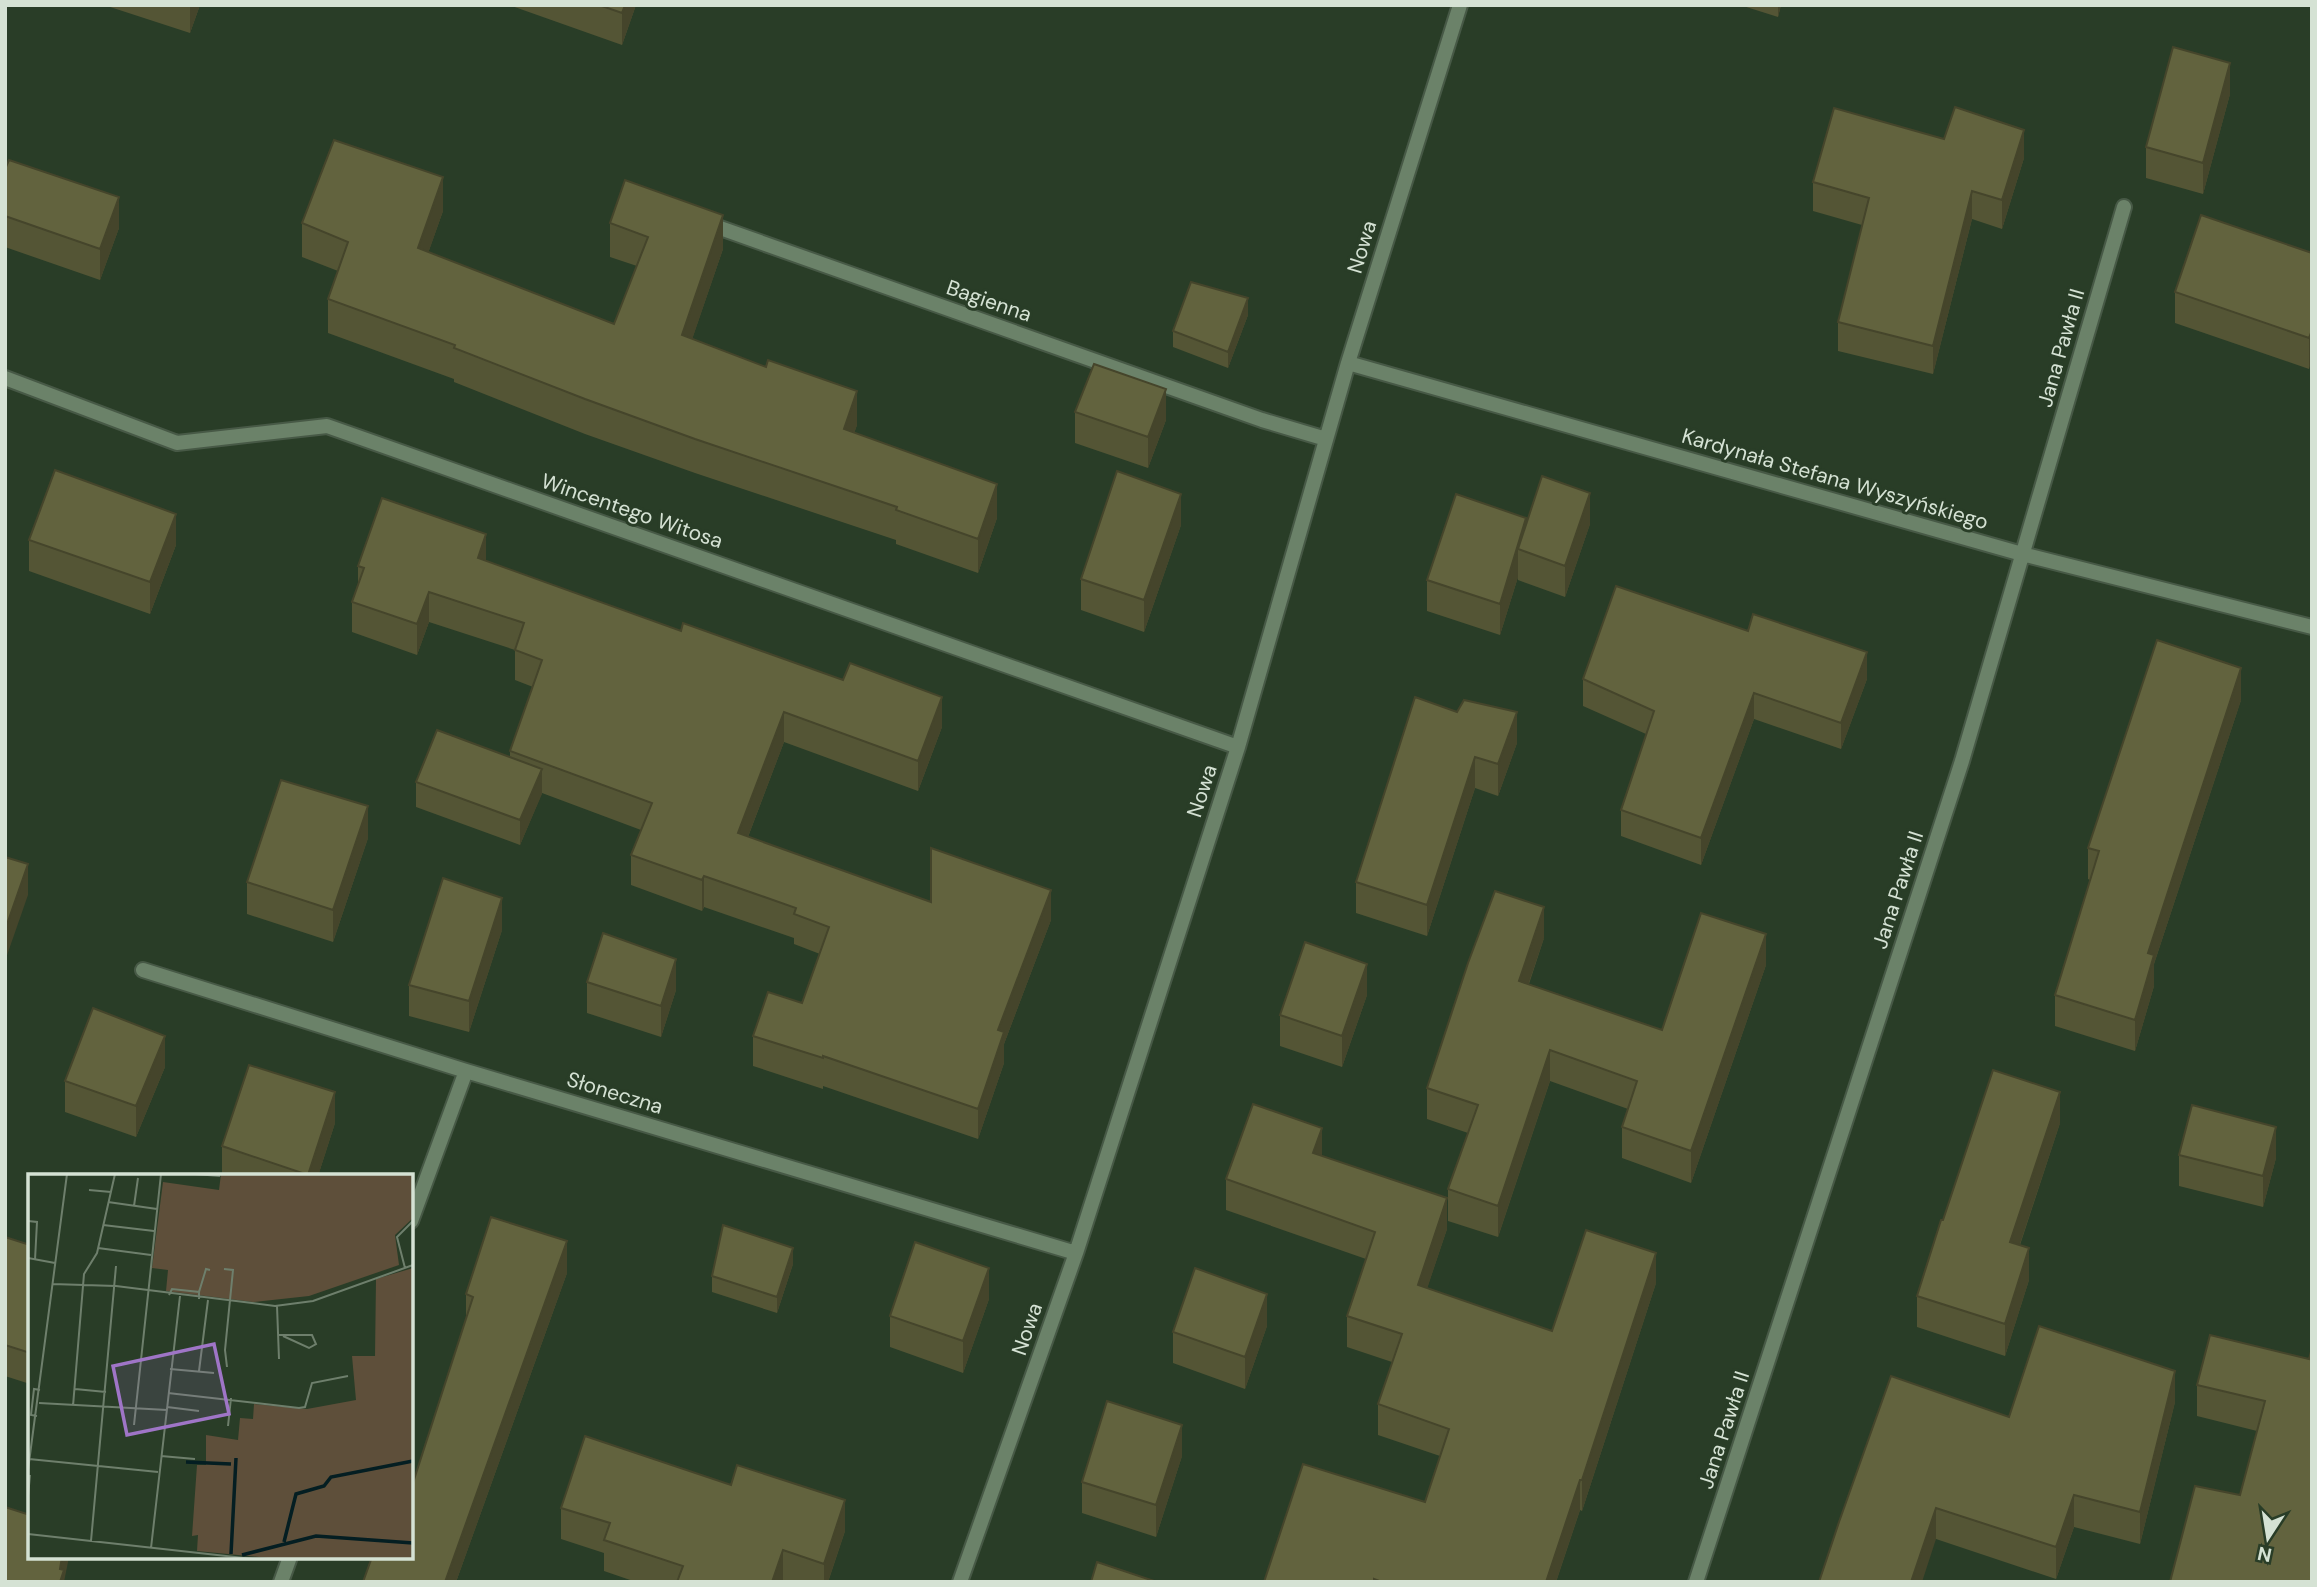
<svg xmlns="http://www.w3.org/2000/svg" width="2317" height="1587" font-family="'DM Sans',sans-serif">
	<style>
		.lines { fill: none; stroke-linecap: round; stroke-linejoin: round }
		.street-casing { stroke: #475946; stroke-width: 18 }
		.street { stroke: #6b8269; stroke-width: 14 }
		.wall { fill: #545535 }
		.shaded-wall { fill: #45452b }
		.building { fill: #62633e; stroke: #45452b; stroke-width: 2 }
		.labels { text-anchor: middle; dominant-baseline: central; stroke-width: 6; stroke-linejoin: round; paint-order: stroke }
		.street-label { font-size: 21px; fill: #d5e2d4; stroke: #293d27 }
		.inset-river { fill: none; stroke: #041e22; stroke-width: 3.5 }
		.inset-road { fill: none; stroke: #6e7f6c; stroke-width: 2 }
		.view { fill: #9f75c7; fill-opacity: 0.15; stroke: #9f75c7; stroke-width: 3.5 }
		.inset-edge { fill: none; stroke: #d5e2d4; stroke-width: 3.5 }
	</style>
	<rect width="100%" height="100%" fill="#293d27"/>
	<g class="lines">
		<!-- street casing -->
		<g class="street-casing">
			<path id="street" d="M 706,223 L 1262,420 L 1326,439
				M 1348,363 L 2022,554 L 2312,627
				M 5,378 L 177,443 L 327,426 L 1238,747
				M 143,970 L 466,1071 L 1076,1253
				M 411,1221 L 466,1071
				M 281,1582 L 290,1557
				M 960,1582 L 1076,1253 L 1238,747 L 1348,363 L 1460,5
				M 1696,1582 L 1962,761 L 2124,207"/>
		</g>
		<!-- street -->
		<use href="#street" class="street"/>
	</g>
	<!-- wall -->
	<path class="wall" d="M 104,5 L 200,5 L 190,33 Z
		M 509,5 L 636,5 L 622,45 Z
		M 1740,5 L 1781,5 L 1778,17 Z
		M 2230,94 L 2203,194 L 2146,178 L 2146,147 Z
		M 2024,158 L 2002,229 L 1972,219 L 1933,374 L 1838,351 L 1838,322 L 1862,225 L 1813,211 L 1813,182 Z
		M 5,169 L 119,228 L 100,280 L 5,247 Z
		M 443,211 L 428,253 L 614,324 L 637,266 L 610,257 L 610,223 L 723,249 L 692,339 L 857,425 L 854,433 L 997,518 L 978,573 L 896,544 L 896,540 L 695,473 L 585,434 L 454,382 L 454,379 L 328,333 L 328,299 L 338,271 L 302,257 L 302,223 Z
		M 2312,253 L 2309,369 L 2175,323 L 2175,292 Z
		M 1248,315 L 1228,368 L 1173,347 L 1173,331 Z
		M 1075,412 L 1166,420 L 1148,468 L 1075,443 Z
		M 1526,524 L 1590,524 L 1565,597 L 1518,580 L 1518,577 L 1500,635 L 1427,611 L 1427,580 Z
		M 1181,525 L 1144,632 L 1081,610 L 1081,579 Z
		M 29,540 L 176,545 L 150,614 L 29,571 Z
		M 486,561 L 942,727 L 918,791 L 784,742 L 748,837 L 931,902 L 1051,920 L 1004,1044 L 1004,1063 L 978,1139 L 823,1086 L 823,1089 L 753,1066 L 753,1036 L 802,1003 L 820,954 L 794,944 L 794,938 L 704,907 L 702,911 L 631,885 L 631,855 L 641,830 L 542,793 L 520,845 L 416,807 L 416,782 L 510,757 L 510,751 L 533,687 L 515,680 L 515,650 L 429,622 L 417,655 L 352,632 L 352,602 L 358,586 L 358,566 Z
		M 1583,679 L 1867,679 L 1841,749 L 1754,719 L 1701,865 L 1621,836 L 1621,810 L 1646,734 L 1583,706 Z
		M 1415,697 L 1517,743 L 1498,796 L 1475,788 L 1427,936 L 1356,913 L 1356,882 Z
		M 2241,700 L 2154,964 L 2154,986 L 2135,1051 L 2055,1026 L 2055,995 L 2090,880 L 2088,879 L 2088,848 Z
		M 368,838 L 333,942 L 247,914 L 247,882 Z
		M 502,930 L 469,1032 L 409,1016 L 409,985 Z
		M 1544,938 L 1529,984 L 1662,1030 L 1766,965 L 1691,1183 L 1622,1158 L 1622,1127 L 1628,1109 L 1550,1081 L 1498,1237 L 1448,1221 L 1448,1189 L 1468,1133 L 1427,1119 L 1427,1088 Z
		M 587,982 L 676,990 L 661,1037 L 587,1013 Z
		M 1367,995 L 1342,1067 L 1280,1046 L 1280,1015 Z
		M 165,1067 L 136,1137 L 65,1112 L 65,1081 Z
		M 335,1123 L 318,1176 L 222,1176 L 222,1146 Z
		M 2060,1123 L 2020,1245 L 2029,1280 L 2005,1356 L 1917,1327 L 1917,1296 L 1943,1220 Z
		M 2179,1155 L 2276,1158 L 2263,1207 L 2179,1186 Z
		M 1322,1156 L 1447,1229 L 1427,1288 L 1552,1331 L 1656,1283 L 1582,1511 L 1580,1510 L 1556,1582 L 1264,1582 L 1425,1502 L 1440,1456 L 1378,1435 L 1378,1404 L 1392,1362 L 1347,1347 L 1347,1316 L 1366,1259 L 1226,1210 L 1226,1179 Z
		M 5,1237 L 30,1245 L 30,1384 L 5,1376 Z
		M 793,1264 L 777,1313 L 712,1292 L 712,1276 Z
		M 567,1273 L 456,1582 L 363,1582 L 411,1557 L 466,1319 L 466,1294 Z
		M 989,1299 L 963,1373 L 890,1347 L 890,1316 Z
		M 1267,1326 L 1245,1389 L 1173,1363 L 1173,1332 Z
		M 2309,1359 L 2312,1582 L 2240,1495 L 2257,1431 L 2197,1416 L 2197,1385 Z
		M 2175,1402 L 2140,1544 L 2074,1527 L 2056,1579 L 1936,1539 L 1819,1582 L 2009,1417 Z
		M 1182,1456 L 1156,1537 L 1082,1513 L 1082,1482 Z
		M 561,1508 L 845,1531 L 828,1582 L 636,1582 L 604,1571 L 604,1553 L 561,1539 Z"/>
	<!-- shaded-wall -->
	<path class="shaded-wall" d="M 190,5 L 200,5 L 190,33 Z
		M 625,5 L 636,5 L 622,45 L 622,13 Z
		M 1778,5 L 1781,5 L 1778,17 Z
		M 2230,63 L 2230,94 L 2203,194 L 2203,163 Z
		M 2024,130 L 2024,158 L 2002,229 L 2002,200 Z
		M 443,177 L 443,211 L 418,282 L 418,248 Z
		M 1972,191 L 1972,219 L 1933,374 L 1933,346 Z
		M 119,197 L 119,228 L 100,280 L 100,249 Z
		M 723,215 L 723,249 L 682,369 L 682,335 Z
		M 1248,298 L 1248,315 L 1228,368 L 1228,352 Z
		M 2312,330 L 2312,361 L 2309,369 L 2309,338 Z
		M 1166,389 L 1166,420 L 1148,468 L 1148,437 Z
		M 857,391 L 857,425 L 844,463 L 844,429 Z
		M 997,484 L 997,518 L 978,573 L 978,539 Z
		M 1590,493 L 1590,524 L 1565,597 L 1565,566 Z
		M 1181,494 L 1181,525 L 1144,632 L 1144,600 Z
		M 176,514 L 176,545 L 150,614 L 150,582 Z
		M 1526,518 L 1526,549 L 1518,549 L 1518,577 L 1500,635 L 1500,604 Z
		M 486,534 L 486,565 L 478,558 Z
		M 429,592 L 429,622 L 417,655 L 417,624 Z
		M 1867,652 L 1867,679 L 1841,749 L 1841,723 Z
		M 2241,668 L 2241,700 L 2154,964 L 2154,986 L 2135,1051 L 2135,1020 L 2148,953 Z
		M 1754,693 L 1754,719 L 1701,865 L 1701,838 Z
		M 942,697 L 942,727 L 918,791 L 918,761 Z
		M 784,712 L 784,742 L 738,863 L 738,833 Z
		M 1517,712 L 1517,743 L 1498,796 L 1498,764 Z
		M 1475,757 L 1475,788 L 1427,936 L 1427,905 Z
		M 542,769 L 542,794 L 520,845 L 520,820 Z
		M 368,806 L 368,838 L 333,942 L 333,910 Z
		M 28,864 L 28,895 L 5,961 L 5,930 Z
		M 704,876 L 704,907 L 702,911 L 702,880 Z
		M 1051,890 L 1051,920 L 1004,1044 L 1004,1063 L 978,1139 L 978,1109 L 998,1030 Z
		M 502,898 L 502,930 L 469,1032 L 469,1001 Z
		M 1544,907 L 1544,938 L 1519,1012 L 1519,981 Z
		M 1766,934 L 1766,965 L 1691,1183 L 1691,1151 Z
		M 676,959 L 676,990 L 661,1037 L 661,1006 Z
		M 1367,964 L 1367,995 L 1342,1067 L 1342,1036 Z
		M 165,1036 L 165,1067 L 136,1137 L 136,1106 Z
		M 1550,1050 L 1550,1081 L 1498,1237 L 1498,1206 Z
		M 335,1092 L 335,1123 L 318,1176 L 308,1176 Z
		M 2060,1092 L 2060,1123 L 2010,1274 L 2010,1242 Z
		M 2276,1127 L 2276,1158 L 2263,1207 L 2263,1176 Z
		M 1322,1128 L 1322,1159 L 1313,1153 Z
		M 1447,1198 L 1447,1229 L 1418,1316 L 1418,1285 Z
		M 567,1241 L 567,1273 L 456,1582 L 445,1582 Z
		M 793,1248 L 793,1264 L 777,1313 L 777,1297 Z
		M 2029,1248 L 2029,1280 L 2005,1356 L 2005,1324 Z
		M 1656,1253 L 1656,1283 L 1582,1511 L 1582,1480 Z
		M 989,1268 L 989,1299 L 963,1373 L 963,1341 Z
		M 1267,1294 L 1267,1326 L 1245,1389 L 1245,1357 Z
		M 2175,1371 L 2175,1402 L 2140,1544 L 2140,1512 Z
		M 1182,1425 L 1182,1456 L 1156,1537 L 1156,1505 Z
		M 1580,1480 L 1580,1510 L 1556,1582 L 1546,1582 Z
		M 2074,1495 L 2074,1527 L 2056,1579 L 2056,1547 Z
		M 845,1500 L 845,1531 L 828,1582 L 824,1582 L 824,1564 Z
		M 1936,1508 L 1936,1539 L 1922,1582 L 1911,1582 Z
		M 783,1550 L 783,1582 L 772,1582 Z
		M 62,1557 L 69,1557 L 64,1582 L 60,1582 L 60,1569 Z"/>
	<!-- building -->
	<path class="building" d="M 599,5 L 625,5 L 622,13 Z
		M 2173,47 L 2230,63 L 2203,163 L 2146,147 Z
		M 1955,107 L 2024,130 L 2002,200 L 1972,191 L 1933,346 L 1838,322 L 1869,198 L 1813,182 L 1834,108 L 1944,139 Z
		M 334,140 L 443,177 L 418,248 L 614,324 L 648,237 L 610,223 L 625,180 L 723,215 L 682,335 L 766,367 L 768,360 L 857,391 L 844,429 L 997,484 L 978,539 L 896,510 L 897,507 L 695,439 L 585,399 L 454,348 L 455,345 L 328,299 L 348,242 L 302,223 Z
		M 9,160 L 119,197 L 100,249 L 5,216 L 5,169 Z
		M 2201,215 L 2312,253 L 2312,330 L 2309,338 L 2175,292 Z
		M 1191,282 L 1248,298 L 1228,352 L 1173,331 Z
		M 1094,364 L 1166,389 L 1148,437 L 1075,412 Z
		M 55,470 L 176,514 L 150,582 L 29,540 Z
		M 1117,471 L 1181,494 L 1144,600 L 1081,579 Z
		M 1542,476 L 1590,493 L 1565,566 L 1518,549 Z
		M 1456,494 L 1526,518 L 1500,604 L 1427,580 Z
		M 382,498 L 486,534 L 478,558 L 681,631 L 683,623 L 843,680 L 850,663 L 942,697 L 918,761 L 784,712 L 738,833 L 931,902 L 931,848 L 1051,890 L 998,1030 L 1004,1032 L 978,1109 L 823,1056 L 823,1058 L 753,1036 L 768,992 L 802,1003 L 829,927 L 794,914 L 796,908 L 704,876 L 702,880 L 631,855 L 652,803 L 510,751 L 542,660 L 515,650 L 524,623 L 429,592 L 417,624 L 352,602 L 364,568 L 358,566 Z
		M 1616,586 L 1748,631 L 1753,614 L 1867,652 L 1841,723 L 1754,693 L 1701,838 L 1621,810 L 1654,711 L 1583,679 Z
		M 2157,640 L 2241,668 L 2148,953 L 2154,955 L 2135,1020 L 2055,995 L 2099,851 L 2088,848 Z
		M 1415,697 L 1457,712 L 1464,700 L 1517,712 L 1498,764 L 1475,757 L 1427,905 L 1356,882 Z
		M 437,730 L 542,769 L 520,820 L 416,782 Z
		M 281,780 L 368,806 L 333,910 L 247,882 Z
		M 5,857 L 28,864 L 5,930 Z
		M 443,878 L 502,898 L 469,1001 L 409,985 Z
		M 1495,891 L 1544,907 L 1519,981 L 1662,1030 L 1701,913 L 1766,934 L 1691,1151 L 1622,1127 L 1637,1081 L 1550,1050 L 1498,1206 L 1448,1189 L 1478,1105 L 1427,1088 L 1468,963 Z
		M 603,933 L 676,959 L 661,1006 L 587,982 Z
		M 1305,942 L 1367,964 L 1342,1036 L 1280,1015 Z
		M 93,1008 L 165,1036 L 136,1106 L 65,1081 Z
		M 249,1065 L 335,1092 L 308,1175 L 222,1146 Z
		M 1993,1070 L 2060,1092 L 2010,1242 L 2029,1248 L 2005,1324 L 1917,1296 L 1941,1220 L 1943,1220 Z
		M 1253,1104 L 1322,1128 L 1313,1153 L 1447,1198 L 1418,1285 L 1552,1331 L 1586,1230 L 1656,1253 L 1582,1480 L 1580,1480 L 1546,1582 L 1382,1582 L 1374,1579 L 1374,1582 L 1264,1582 L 1303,1464 L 1425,1502 L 1449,1429 L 1378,1404 L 1402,1334 L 1347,1316 L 1375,1232 L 1226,1179 Z
		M 2192,1105 L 2276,1127 L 2263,1176 L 2179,1155 Z
		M 491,1217 L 567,1241 L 445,1582 L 363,1582 L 372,1557 L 411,1557 L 411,1489 L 473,1297 L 466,1294 Z
		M 723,1225 L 793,1248 L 777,1297 L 712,1276 Z
		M 5,1237 L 30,1245 L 30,1353 L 5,1345 Z
		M 915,1242 L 989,1268 L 963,1341 L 890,1316 Z
		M 1195,1268 L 1267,1294 L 1245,1357 L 1173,1332 Z
		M 2039,1326 L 2175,1371 L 2140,1512 L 2074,1495 L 2056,1547 L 1936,1508 L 1911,1582 L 1819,1582 L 1839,1522 L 1891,1376 L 2009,1417 Z
		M 2210,1335 L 2309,1359 L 2312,1348 L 2312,1582 L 2170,1582 L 2195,1486 L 2240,1495 L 2265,1401 L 2197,1385 Z
		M 1107,1401 L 1182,1425 L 1156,1505 L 1082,1482 Z
		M 585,1436 L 731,1485 L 737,1465 L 845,1500 L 824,1564 L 783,1550 L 772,1582 L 677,1582 L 683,1566 L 604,1540 L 610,1523 L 561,1508 Z
		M 5,1507 L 30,1515 L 30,1557 L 62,1557 L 60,1569 L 64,1570 L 60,1582 L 5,1582 Z
		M 1097,1562 L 1157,1582 L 1091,1582 Z"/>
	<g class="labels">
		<!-- street labels -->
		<g class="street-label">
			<text transform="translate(1362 247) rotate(-73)">Nowa</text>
			<text transform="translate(989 301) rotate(19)">Bagienna</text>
			<text transform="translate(2061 348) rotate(-74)">Jana Pawła II</text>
			<text transform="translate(1835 479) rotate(16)">Kardynała Stefana Wyszyńskiego</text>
			<text transform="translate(632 511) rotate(19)">Wincentego Witosa</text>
			<text transform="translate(1202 791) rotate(-72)">Nowa</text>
			<text transform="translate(1898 890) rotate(-72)">Jana Pawła II</text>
			<text transform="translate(615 1093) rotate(17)">Słoneczna</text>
			<text transform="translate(1027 1329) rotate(-71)">Nowa</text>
			<text transform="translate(1724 1430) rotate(-72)">Jana Pawła II</text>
		</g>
	</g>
	<!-- overview -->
	<g transform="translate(28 1174)">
		<rect width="385" height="385" fill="#293d27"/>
		<path d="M 193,0 L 385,0 L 385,44 L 367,61 L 371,91 L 281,122 L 225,128 L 138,117 L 140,96 L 124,94 L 135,8 L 191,16 ZM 385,94 L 385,385 L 252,385 L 169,377 L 170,361 L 164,362 L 169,291 L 178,291 L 178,261 L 210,266 L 212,244 L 225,245 L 226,230 L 279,235 L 328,226 L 324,182 L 347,182 L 348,105 Z" fill="#5e4f3a"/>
		<path class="inset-river" d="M 158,288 L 203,290M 256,368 L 268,320 L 296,312 L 303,303 L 385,287M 203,380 L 208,284M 214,381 L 288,362 L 385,369"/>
		<path class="inset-road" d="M 167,0 L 192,2M 61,16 L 83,18M 80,28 L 129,35M 106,32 L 110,4M 0,47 L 9,48 L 7,86M 75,51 L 126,57M 70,74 L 123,81M 0,84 L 27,89M 377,94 L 369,63 L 385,47M 196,95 L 205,96 L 197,176 L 199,193M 24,110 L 88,112 L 247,132 L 285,127 L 385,91M 171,118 L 178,95 L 182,96M 141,121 L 144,115 L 171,118 L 171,125M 249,132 L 251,185M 250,161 L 284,161 L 288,170 L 281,174 L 255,162M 142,195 L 186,199M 171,197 L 180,126M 47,215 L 78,218M 140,219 L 271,234 L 277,233 L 284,209 L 320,202M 11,229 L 139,236M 45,232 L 56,100 L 69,79 L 87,0M 139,233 L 171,237M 9,242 L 3,241 L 6,215 L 12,216M 106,251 L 133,0M 200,252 L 203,224M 133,282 L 167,285M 1,285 L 130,298M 0,296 L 39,0M 0,322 L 2,301M 0,360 L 225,385M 63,367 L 88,92M 123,374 L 152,122"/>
		<path class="view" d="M 186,170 L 201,240 L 99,261 L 85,192 Z"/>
		<rect width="385" height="385" class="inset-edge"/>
	</g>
	<!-- border -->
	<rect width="2317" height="1587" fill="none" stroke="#d5e2d4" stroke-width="14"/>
	<!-- north arrow -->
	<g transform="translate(2268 1538) rotate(192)" stroke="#293d27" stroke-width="5" paint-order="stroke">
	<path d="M0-5L12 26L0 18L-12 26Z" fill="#d5e2d4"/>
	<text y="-10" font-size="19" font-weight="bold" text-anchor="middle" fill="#d5e2d4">N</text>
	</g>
</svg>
